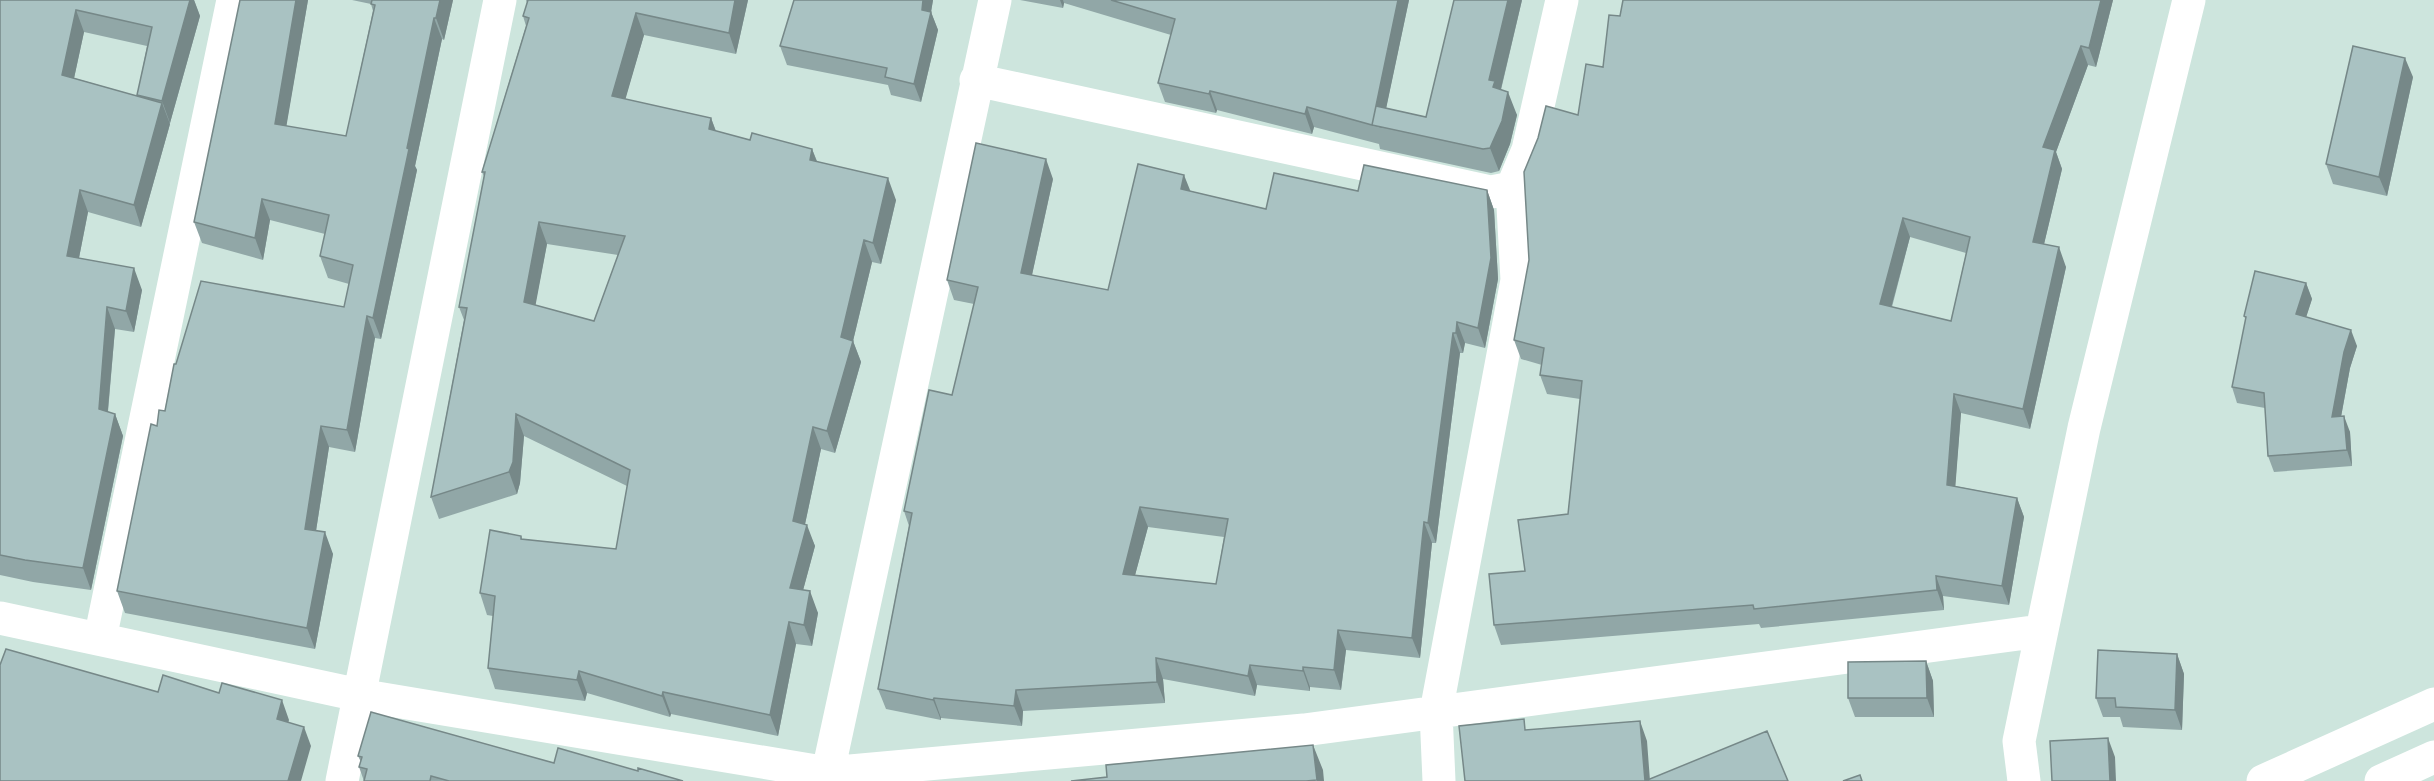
<svg xmlns="http://www.w3.org/2000/svg" width="2434" height="781" font-family="Merriweather,serif">
	<style>
		.lines { fill: none; stroke-linecap: round; stroke-linejoin: round }
		.minor { stroke: #fff; stroke-width: 33 }
		.wall { fill: #91a7a7; fill-rule: evenodd }
		.shaded-wall { fill: #768888 }
		.building { fill: #a9c2c2; stroke: #768888; stroke-width: 1.5; fill-rule: evenodd }
	</style>
	<rect width="100%" height="100%" fill="#cde5dd"/>
	<g class="lines">
		<!-- minor -->
		<path class="minor" d="M 976,80 L 1491,192 L 1512,188 L 1528,150 L 1562,0
			M 0,618 L 359,695 L 828,773 L 1304,730 L 2041,631
			M 100,639 L 233,0
			M 342,781 L 500,0
			M 826,781 L 995,0
			M 1439,781 L 1436,712 L 1517,280 L 1512,188
			M 2024,781 L 2019,741 L 2084,428 L 2189,0
			M 2263,781 L 2434,704
			M 2381,781 L 2434,757"/>
	</g>
	<!-- wall -->
	<path class="wall" d="M 0,0 L 194,0 L 200,16 L 170,123 L 169,123 L 170,124 L 141,227 L 88,212 L 79,258 L 142,290 L 134,332 L 115,329 L 108,412 L 115,414 L 123,436 L 91,590 L 33,582 L 0,575 ZM 84,32 L 147,46 L 137,96 L 74,78 Z
		M 240,0 L 308,0 L 286,126 L 346,136 L 373,11 L 371,4 L 352,0 L 453,0 L 444,40 L 442,39 L 415,166 L 417,170 L 381,339 L 375,338 L 355,452 L 329,447 L 316,531 L 333,554 L 315,649 L 125,613 L 117,591 L 157,426 L 165,411 L 176,364 L 344,307 L 349,284 L 328,278 L 320,256 L 325,234 L 270,220 L 263,260 L 202,243 L 194,222 Z
		M 526,0 L 748,0 L 736,54 L 644,35 L 625,99 L 711,118 L 716,131 L 750,140 L 812,149 L 817,161 L 896,200 L 881,264 L 872,262 L 853,341 L 861,362 L 835,453 L 821,449 L 805,524 L 815,546 L 803,590 L 818,613 L 812,646 L 796,644 L 778,736 L 671,714 L 670,717 L 587,693 L 585,701 L 495,689 L 488,668 L 493,616 L 487,615 L 480,593 L 521,536 L 522,539 L 616,549 L 627,486 L 524,436 L 520,483 L 517,494 L 439,519 L 431,497 L 464,320 L 459,307 L 484,176 L 482,172 L 526,26 L 523,16 L 527,3 ZM 547,244 L 618,255 L 594,321 L 535,305 Z
		M 933,0 L 931,12 L 938,30 L 921,102 L 891,95 L 888,85 L 787,65 L 780,46 Z
		M 1020,0 L 1409,0 L 1386,108 L 1426,117 L 1522,0 L 1501,90 L 1517,115 L 1510,144 L 1499,171 L 1491,173 L 1380,149 L 1379,144 L 1314,127 L 1312,134 L 1217,110 L 1216,113 L 1165,102 L 1158,83 L 1171,35 L 1064,3 L 1063,8 Z
		M 1623,0 L 2113,0 L 2096,67 L 2088,65 L 2056,152 L 2062,169 L 2044,244 L 2066,267 L 2030,429 L 1961,413 L 1955,486 L 2017,498 L 2024,517 L 2009,605 L 1943,596 L 1944,610 L 1761,628 L 1759,624 L 1501,645 L 1494,625 L 1525,571 L 1568,514 L 1580,399 L 1547,394 L 1540,375 L 1542,365 L 1521,359 L 1514,340 L 1578,115 L 1603,67 L 1620,16 ZM 1910,237 L 1966,253 L 1951,321 L 1892,307 Z
		M 2413,77 L 2387,196 L 2333,184 L 2326,164 Z
		M 1053,179 L 1032,275 L 1108,290 L 1190,191 L 1266,209 L 1358,191 L 1487,190 L 1494,210 L 1498,279 L 1485,348 L 1465,343 L 1463,353 L 1460,353 L 1436,543 L 1432,543 L 1420,658 L 1346,650 L 1341,690 L 1310,687 L 1310,691 L 1257,685 L 1255,696 L 1163,679 L 1165,703 L 1023,711 L 1022,726 L 941,718 L 941,720 L 886,709 L 878,689 L 909,526 L 904,511 L 952,395 L 974,304 L 954,300 L 947,280 ZM 1148,527 L 1224,537 L 1216,584 L 1135,575 Z
		M 2306,283 L 2312,299 L 2306,317 L 2357,346 L 2350,368 L 2341,417 L 2350,432 L 2352,466 L 2274,472 L 2268,456 L 2265,408 L 2237,403 L 2232,387 L 2246,320 L 2244,316 Z
		M 2177,654 L 2184,674 L 2182,730 L 2123,727 L 2120,717 L 2103,717 L 2096,698 Z
		M 1926,661 L 1933,681 L 1934,717 L 1855,717 L 1848,698 Z
		M 358,756 L 554,763 L 638,771 L 683,781 L 364,781 L 359,767 L 361,762 Z"/>
	<!-- shaded-wall -->
	<path class="shaded-wall" d="M 190,0 L 194,0 L 200,16 L 170,123 L 162,101 Z
		M 296,0 L 308,0 L 283,146 L 275,124 Z
		M 440,0 L 453,0 L 444,40 L 436,18 Z
		M 735,0 L 748,0 L 736,54 L 729,33 Z
		M 923,0 L 933,0 L 931,12 L 938,30 L 921,102 L 914,84 Z
		M 1060,0 L 1063,0 L 1064,3 L 1063,8 Z
		M 1398,0 L 1409,0 L 1382,128 L 1372,125 Z
		M 1508,0 L 1522,0 L 1498,101 L 1489,80 Z
		M 2101,0 L 2113,0 L 2096,67 L 2089,48 Z
		M 76,10 L 84,32 L 70,97 L 62,75 Z
		M 636,13 L 644,35 L 620,118 L 612,96 Z
		M 434,18 L 442,39 L 415,166 L 417,170 L 381,339 L 373,318 L 407,148 Z
		M 2081,46 L 2088,65 L 2056,152 L 2062,169 L 2040,261 L 2033,242 L 2043,147 Z
		M 2405,58 L 2413,77 L 2387,196 L 2379,177 Z
		M 1210,91 L 1217,110 L 1216,113 L 1209,94 Z
		M 1508,92 L 1517,115 L 1510,144 L 1499,171 L 1490,148 Z
		M 162,103 L 170,124 L 141,227 L 134,205 Z
		M 1307,107 L 1314,127 L 1312,134 L 1305,114 Z
		M 711,118 L 719,140 L 709,129 Z
		M 812,149 L 820,170 L 810,160 Z
		M 1046,159 L 1053,179 L 1028,293 L 1021,273 Z
		M 1184,175 L 1192,195 L 1181,189 Z
		M 888,178 L 896,200 L 881,264 L 873,243 Z
		M 80,190 L 88,212 L 75,278 L 67,256 Z
		M 1487,190 L 1494,210 L 1498,279 L 1485,348 L 1478,328 Z
		M 262,199 L 270,220 L 263,260 L 255,238 Z
		M 1903,218 L 1910,237 L 1887,323 L 1880,304 Z
		M 539,222 L 547,244 L 532,324 L 524,302 Z
		M 864,240 L 872,262 L 853,341 L 861,362 L 835,453 L 827,431 L 841,337 Z
		M 2059,247 L 2066,267 L 2030,429 L 2023,409 Z
		M 134,268 L 142,290 L 134,332 L 126,311 Z
		M 2306,283 L 2312,299 L 2302,330 L 2296,314 Z
		M 107,307 L 115,329 L 106,431 L 99,409 Z
		M 367,316 L 375,338 L 355,452 L 347,430 Z
		M 1457,322 L 1465,343 L 1463,353 L 1456,333 Z
		M 2351,330 L 2357,346 L 2350,368 L 2338,433 L 2332,417 L 2344,352 Z
		M 1453,333 L 1460,353 L 1436,543 L 1428,523 Z
		M 1954,394 L 1961,413 L 1954,504 L 1947,485 Z
		M 115,414 L 123,436 L 91,590 L 83,568 Z
		M 516,414 L 524,436 L 520,483 L 517,494 L 509,472 Z
		M 2344,416 L 2350,432 L 2352,466 L 2347,450 Z
		M 321,426 L 329,447 L 313,550 L 305,529 Z
		M 813,427 L 821,449 L 801,543 L 793,521 Z
		M 2017,498 L 2024,517 L 2009,605 L 2002,586 Z
		M 1140,507 L 1148,527 L 1130,594 L 1123,574 Z
		M 1424,522 L 1432,543 L 1420,658 L 1412,638 Z
		M 807,525 L 815,546 L 798,609 L 790,588 Z
		M 325,532 L 333,554 L 315,649 L 307,628 Z
		M 1936,576 L 1943,596 L 1944,610 L 1937,590 Z
		M 810,591 L 818,613 L 812,646 L 804,625 Z
		M 789,622 L 796,644 L 778,736 L 770,715 Z
		M 1338,630 L 1346,650 L 1341,690 L 1334,670 Z
		M 2177,654 L 2184,674 L 2182,730 L 2175,710 Z
		M 1156,658 L 1163,679 L 1165,703 L 1157,682 Z
		M 1926,661 L 1933,681 L 1934,717 L 1927,698 Z
		M 1250,665 L 1257,685 L 1255,696 L 1248,676 Z
		M 1303,667 L 1310,687 L 1310,691 L 1303,671 Z
		M 579,671 L 587,693 L 585,701 L 577,680 Z
		M 1016,690 L 1023,711 L 1022,726 L 1014,706 Z
		M 663,692 L 671,714 L 670,717 L 662,696 Z
		M 934,698 L 941,718 L 941,720 L 933,700 Z
		M 282,700 L 289,720 L 284,738 L 277,719 Z
		M 1640,721 L 1647,741 L 1650,781 L 1645,781 Z
		M 304,727 L 311,746 L 301,781 L 288,781 Z
		M 2108,738 L 2115,757 L 2116,781 L 2110,781 Z
		M 1313,745 L 1323,770 L 1324,781 L 1317,781 L 1317,780 Z"/>
	<!-- building -->
	<path class="building" d="M 0,0 L 190,0 L 162,101 L 137,95 L 152,27 L 76,10 L 62,75 L 162,103 L 134,205 L 80,190 L 67,256 L 134,268 L 126,311 L 107,307 L 99,409 L 115,414 L 83,568 L 25,560 L 0,555 Z
		M 240,0 L 296,0 L 275,124 L 346,136 L 375,5 L 371,4 L 372,0 L 440,0 L 436,18 L 434,18 L 407,148 L 409,149 L 373,318 L 367,316 L 347,430 L 321,426 L 305,529 L 325,532 L 307,628 L 117,591 L 151,424 L 157,426 L 159,410 L 165,411 L 174,364 L 176,364 L 201,281 L 344,307 L 353,265 L 320,256 L 329,215 L 262,199 L 255,238 L 194,222 Z
		M 528,0 L 735,0 L 729,33 L 636,13 L 612,96 L 711,118 L 709,129 L 750,140 L 752,133 L 812,149 L 810,160 L 888,178 L 873,243 L 864,240 L 841,337 L 853,341 L 827,431 L 813,427 L 793,521 L 807,525 L 790,588 L 810,591 L 804,625 L 789,622 L 770,715 L 663,692 L 662,696 L 579,671 L 577,680 L 488,668 L 495,596 L 480,593 L 490,530 L 521,536 L 521,539 L 616,549 L 630,470 L 516,414 L 513,462 L 509,472 L 431,497 L 467,308 L 459,307 L 485,172 L 482,172 L 529,18 L 523,16 ZM 539,222 L 625,236 L 594,321 L 524,302 Z
		M 794,0 L 923,0 L 922,10 L 931,12 L 914,84 L 885,77 L 887,68 L 780,46 Z
		M 1111,0 L 1398,0 L 1372,125 L 1307,107 L 1305,114 L 1210,91 L 1209,94 L 1158,83 L 1175,19 Z
		M 1454,0 L 1508,0 L 1489,80 L 1495,81 L 1493,87 L 1508,92 L 1502,121 L 1490,148 L 1483,149 L 1372,125 L 1376,106 L 1426,117 Z
		M 1623,0 L 2101,0 L 2089,48 L 2081,46 L 2043,147 L 2055,150 L 2033,242 L 2059,247 L 2023,409 L 1954,394 L 1947,485 L 2017,498 L 2002,586 L 1936,576 L 1937,590 L 1754,609 L 1753,605 L 1494,625 L 1489,574 L 1525,571 L 1518,520 L 1568,514 L 1582,381 L 1540,375 L 1544,348 L 1514,340 L 1529,260 L 1524,172 L 1538,138 L 1546,106 L 1578,115 L 1586,64 L 1603,67 L 1609,15 L 1620,16 ZM 1903,218 L 1970,237 L 1951,321 L 1880,304 Z
		M 2353,46 L 2405,58 L 2379,177 L 2326,164 Z
		M 976,143 L 1046,159 L 1021,273 L 1108,290 L 1138,164 L 1184,175 L 1181,189 L 1266,209 L 1274,173 L 1358,191 L 1364,165 L 1487,190 L 1491,258 L 1478,328 L 1457,322 L 1456,333 L 1453,333 L 1428,523 L 1424,522 L 1412,638 L 1338,630 L 1334,670 L 1303,667 L 1303,671 L 1250,665 L 1248,676 L 1156,658 L 1157,682 L 1016,690 L 1014,706 L 934,698 L 933,700 L 878,689 L 912,513 L 904,511 L 929,390 L 952,395 L 978,287 L 947,280 ZM 1140,507 L 1228,519 L 1216,584 L 1123,574 Z
		M 2255,271 L 2306,283 L 2296,314 L 2351,330 L 2344,352 L 2332,417 L 2344,416 L 2347,450 L 2268,456 L 2264,393 L 2232,387 L 2246,317 L 2244,316 Z
		M 6,649 L 158,692 L 163,675 L 219,693 L 222,683 L 282,700 L 277,719 L 304,727 L 288,781 L 0,781 L 0,665 Z
		M 2098,650 L 2177,654 L 2175,710 L 2116,707 L 2115,698 L 2096,698 Z
		M 1926,661 L 1927,698 L 1848,698 L 1848,662 Z
		M 371,712 L 554,763 L 558,748 L 638,771 L 638,768 L 683,781 L 449,781 L 431,776 L 430,781 L 364,781 L 367,769 L 359,767 L 362,757 L 358,756 Z
		M 1524,719 L 1525,730 L 1640,721 L 1645,781 L 1465,781 L 1459,726 Z
		M 1767,731 L 1788,781 L 1645,781 Z
		M 2108,738 L 2110,781 L 2052,781 L 2050,741 Z
		M 1313,745 L 1317,780 L 1306,781 L 1071,781 L 1107,777 L 1106,765 Z
		M 1860,775 L 1862,781 L 1843,781 Z"/>
</svg>
